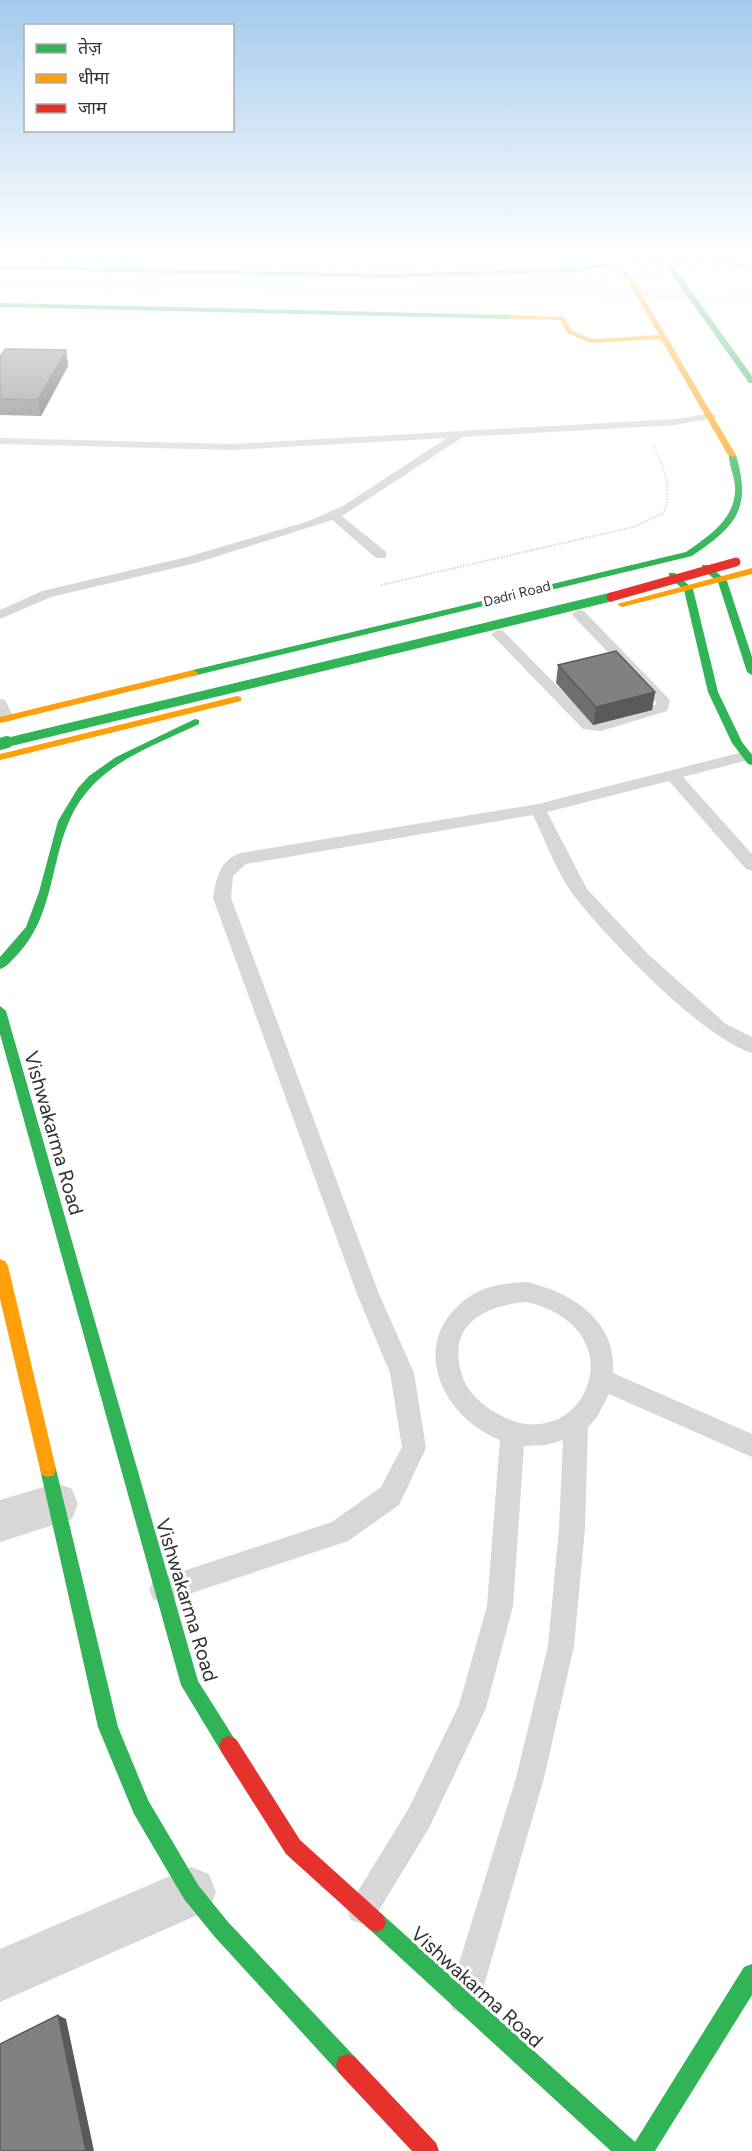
<svg xmlns="http://www.w3.org/2000/svg" width="752" height="2151" font-family="Figtree,'Noto Sans Devanagari',sans-serif">
	<style>
		.lines { fill: none; stroke-linecap: round; stroke-linejoin: round }
		.canal { fill: #ddebf3; fill-rule: evenodd }
		.path { stroke: #d6d6d6; stroke-width: 2; stroke-dasharray: 1.5 1.5; stroke-linecap: butt }
		.lane { fill: #d7d7d7; fill-rule: evenodd }
		.street { fill: #d7d7d7; fill-rule: evenodd }
		.fast { fill: #30b455; fill-rule: evenodd }
		.slow { fill: #ff9f0a; fill-rule: evenodd }
		.jam { fill: #e5322d; fill-rule: evenodd }
		.rail { stroke: #bebebe; stroke-width: 2; stroke-dasharray: 3 2; stroke-linecap: butt }
		.fast-bridge-far1 { stroke: #30b455; stroke-width: 9 }
		.fast-bridge { stroke: #30b455; stroke-width: 12 }
		.jam-bridge { stroke: #e5322d; stroke-width: 9 }
		.wall { fill: #6f6f6f }
		.shaded-wall { fill: #5a5a5a }
		.building { fill: #818181; stroke: #5a5a5a; stroke-width: 1.5 }
		.labels { text-anchor: middle; dominant-baseline: central; stroke-width: 6; stroke-linejoin: round; paint-order: stroke }
		.far-street-label { font-size: 14px; fill: #333; stroke: #fff }
		.near-street-label { font-size: 20px; fill: #333; stroke: #fff }
	</style>
	<rect width="100%" height="100%" fill="#fff"/>
	<g class="lines">
		<!-- canal -->
		<path class="canal" d="M 0,276 L 420,287 L 604,287 L 752,294 L 752,304 L 604,297 L 420,297 L 0,286 Z"/>
		<!-- path -->
		<path class="path" d="M 381,585 L 633,527 L 664,513 C 672,486 665,467 652,443"/>
		<!-- lane -->
		<path class="lane" d="M 711,413 L 717,416 L 715,418 L 676,425 L 463,437 L 342,516 L 386,552 L 386,558 L 376,558 L 332,520 L 196,563 L 51,597 L 0,619 L 0,610 L 42,591 L 187,557 L 306,522 L 343,506 L 447,438 L 232,450 L 0,444 L 0,438 L 232,444 L 676,419 Z
			M 579,610 L 584,611 L 668,698 L 670,701 L 667,711 L 601,731 L 583,729 L 491,634 L 498,630 L 503,631 L 592,721 L 655,705 L 656,702 L 574,617 L 572,614 Z
			M 0,699 L 5,700 L 14,718 L 12,721 L 7,722 L 0,719 Z
			M 747,751 L 752,753 L 752,759 L 683,777 L 752,854 L 752,871 L 746,869 L 669,781 L 547,812 L 587,889 L 649,955 L 726,1024 L 752,1037 L 752,1053 C 701,1037 609,940 575,897 C 558,875 545,840 533,815 L 246,864 L 233,876 L 231,898 L 379,1294 L 414,1373 L 426,1448 L 399,1505 L 348,1541 L 162,1603 L 153,1599 L 149,1590 L 153,1581 L 332,1522 L 381,1487 L 402,1447 L 390,1373 L 357,1294 L 213,898 C 216,879 220,859 241,853 L 538,804 Z
			M 527,1282 C 572,1293 617,1320 613,1373 L 752,1434 L 752,1457 L 609,1394 L 597,1417 L 588,1427 L 585,1528 L 574,1646 L 544,1778 L 480,1999 L 475,2010 L 464,2015 L 453,2010 L 448,1999 L 516,1778 L 548,1646 L 559,1528 L 563,1440 L 546,1445 L 524,1446 L 513,1606 L 486,1708 L 429,1828 L 373,1920 L 362,1924 L 351,1920 L 347,1909 L 409,1808 L 459,1705 L 487,1606 L 500,1440 C 439,1416 407,1340 469,1297 C 486,1285 508,1283 527,1282 ZM 527,1302 C 642,1330 582,1462 498,1414 C 483,1406 467,1392 462,1375 C 446,1325 484,1305 527,1302 Z"/>
		<!-- street -->
		<path class="street" d="M 57,1483 L 72,1489 L 78,1504 L 72,1519 L 0,1542 L 0,1500 Z
			M 191,1867 L 209,1874 L 216,1892 L 209,1910 L 0,2002 L 0,1949 Z"/>
		<!-- fast -->
		<path class="fast" d="M 657,256 L 752,264 L 752,268 L 668,259 L 752,376 L 752,383 L 749,383 L 661,259 L 573,272 L 389,278 L 0,269 L 0,265 L 389,274 L 573,268 Z
			M 0,303 L 510,315 L 513,317 L 510,319 L 0,307 Z
			M 729,453 L 736,455 C 752,509 736,526 692,556 L 193,676 L 188,673 L 193,670 L 686,552 C 709,536 737,518 735,486 C 734,475 728,463 729,453 Z
			M 702,565 L 708,565 L 727,581 L 752,657 L 752,675 L 747,672 L 718,582 L 702,569 Z
			M 669,573 L 675,573 L 693,589 L 718,692 L 742,742 L 752,755 L 752,765 L 748,764 L 732,743 L 708,692 L 684,590 L 669,577 Z
			M 195,719 L 199,720 L 199,724 C 160,743 114,758 86,793 C 47,840 61,910 17,955 C 12,960 7,967 0,969 L 0,957 L 26,927 L 39,892 L 58,821 L 78,788 L 89,776 L 116,757 Z
			M 0,1006 L 6,1011 L 198,1681 L 239,1746 L 236,1753 L 229,1756 L 222,1753 L 181,1685 L 0,1034 Z
			M 48,1461 L 54,1463 L 56,1469 L 118,1727 L 148,1800 L 198,1885 L 228,1922 L 355,2057 L 358,2065 L 355,2073 L 347,2076 L 339,2073 L 214,1936 L 184,1899 L 134,1814 L 98,1727 L 40,1469 L 42,1463 Z
			M 376,1912 L 383,1915 L 635,2142 L 744,1967 L 752,1964 L 752,1995 L 655,2151 L 611,2151 L 369,1929 L 366,1922 L 369,1915 Z"/>
		<!-- slow -->
		<path class="slow" d="M 609,256 L 615,256 L 635,283 L 736,455 L 735,457 L 728,455 L 661,339 L 591,343 L 567,333 L 560,320 L 510,319 L 507,317 L 510,315 L 564,317 L 572,331 L 592,339 L 659,335 L 629,283 Z
			M 752,568 L 752,574 L 622,607 L 617,604 Z
			M 193,670 L 198,673 L 197,675 L 0,723 L 0,717 Z
			M 237,696 L 241,697 L 241,701 L 0,760 L 0,754 Z
			M 0,1259 L 5,1261 L 8,1266 L 56,1469 L 54,1475 L 48,1477 L 42,1475 L 40,1469 L 0,1299 Z"/>
		<!-- jam -->
		<path class="jam" d="M 229,1736 L 236,1739 L 300,1840 L 383,1915 L 386,1922 L 383,1929 L 376,1932 L 369,1929 L 286,1854 L 222,1753 L 219,1746 L 222,1739 Z
			M 347,2054 L 355,2057 L 436,2143 L 439,2151 L 412,2151 L 339,2073 L 336,2065 L 339,2057 Z"/>
		<!-- rail -->
		<path class="rail" d="M 0,261 L 562,273 L 752,271"/>
		<!-- fast-bridge-far1 -->
		<path class="fast-bridge-far1" d="M 1,744 L 611,597"/>
		<!-- fast-bridge -->
		<path class="fast-bridge" d="M 0,744 L 7,742"/>
		<!-- jam-bridge -->
		<path class="jam-bridge" d="M 611,597 L 736,562"/>
	</g>
	<!-- wall -->
	<path class="wall" d="M 66,350 L 68,366 L 41,416 L 0,415 L 0,357 Z
		M 558,665 L 655,692 L 652,710 L 593,725 L 556,683 Z"/>
	<!-- shaded-wall -->
	<path class="shaded-wall" d="M 66,350 L 68,366 L 41,416 L 38,400 Z
		M 655,692 L 652,710 L 593,725 L 596,707 Z
		M 58,2015 L 66,2019 L 94,2151 L 86,2151 Z"/>
	<!-- building -->
	<path class="building" d="M 5,349 L 66,350 L 38,400 L 0,399 L 0,357 Z
		M 616,651 L 655,692 L 596,707 L 558,665 Z
		M 58,2015 L 86,2151 L 0,2151 L 0,2044 Z"/>
	<!-- sky -->
	<linearGradient id="sky" x2="0" y2="1"><stop stop-color="#a3caec"/><stop offset="0.46" stop-color="#fff"/><stop offset="1" stop-color="#fff" stop-opacity="0"/></linearGradient>
	<rect width="752" height="557" fill="url(#sky)"/>
	<g class="labels">
		<!-- far-street labels -->
		<g class="far-street-label">
			<text transform="translate(517 594) rotate(-14)">Dadri Road</text>
		</g>
		<!-- near-street labels -->
		<g class="near-street-label">
			<text transform="translate(54 1133) rotate(74)">Vishwakarma Road</text>
			<text transform="translate(187 1600) rotate(73)">Vishwakarma Road</text>
			<text transform="translate(477 1987) rotate(42)">Vishwakarma Road</text>
		</g>
	</g>
	<!-- legend -->
	<rect x="24" y="24" width="210" height="108" fill="#ffffff" stroke="#adadad" stroke-width="1.5"/>
	<rect x="36" y="44" width="30" height="9" fill="#30b455" stroke="#adadad" stroke-width="1.5"/>
	<text x="78" y="54" font-size="18" fill="#333333">तेज़</text>
	<rect x="36" y="74" width="30" height="9" fill="#ff9f0a" stroke="#adadad" stroke-width="1.5"/>
	<text x="78" y="84" font-size="18" fill="#333333">धीमा</text>
	<rect x="36" y="104" width="30" height="9" fill="#e5322d" stroke="#adadad" stroke-width="1.5"/>
	<text x="78" y="114" font-size="18" fill="#333333">जाम</text>
</svg>
